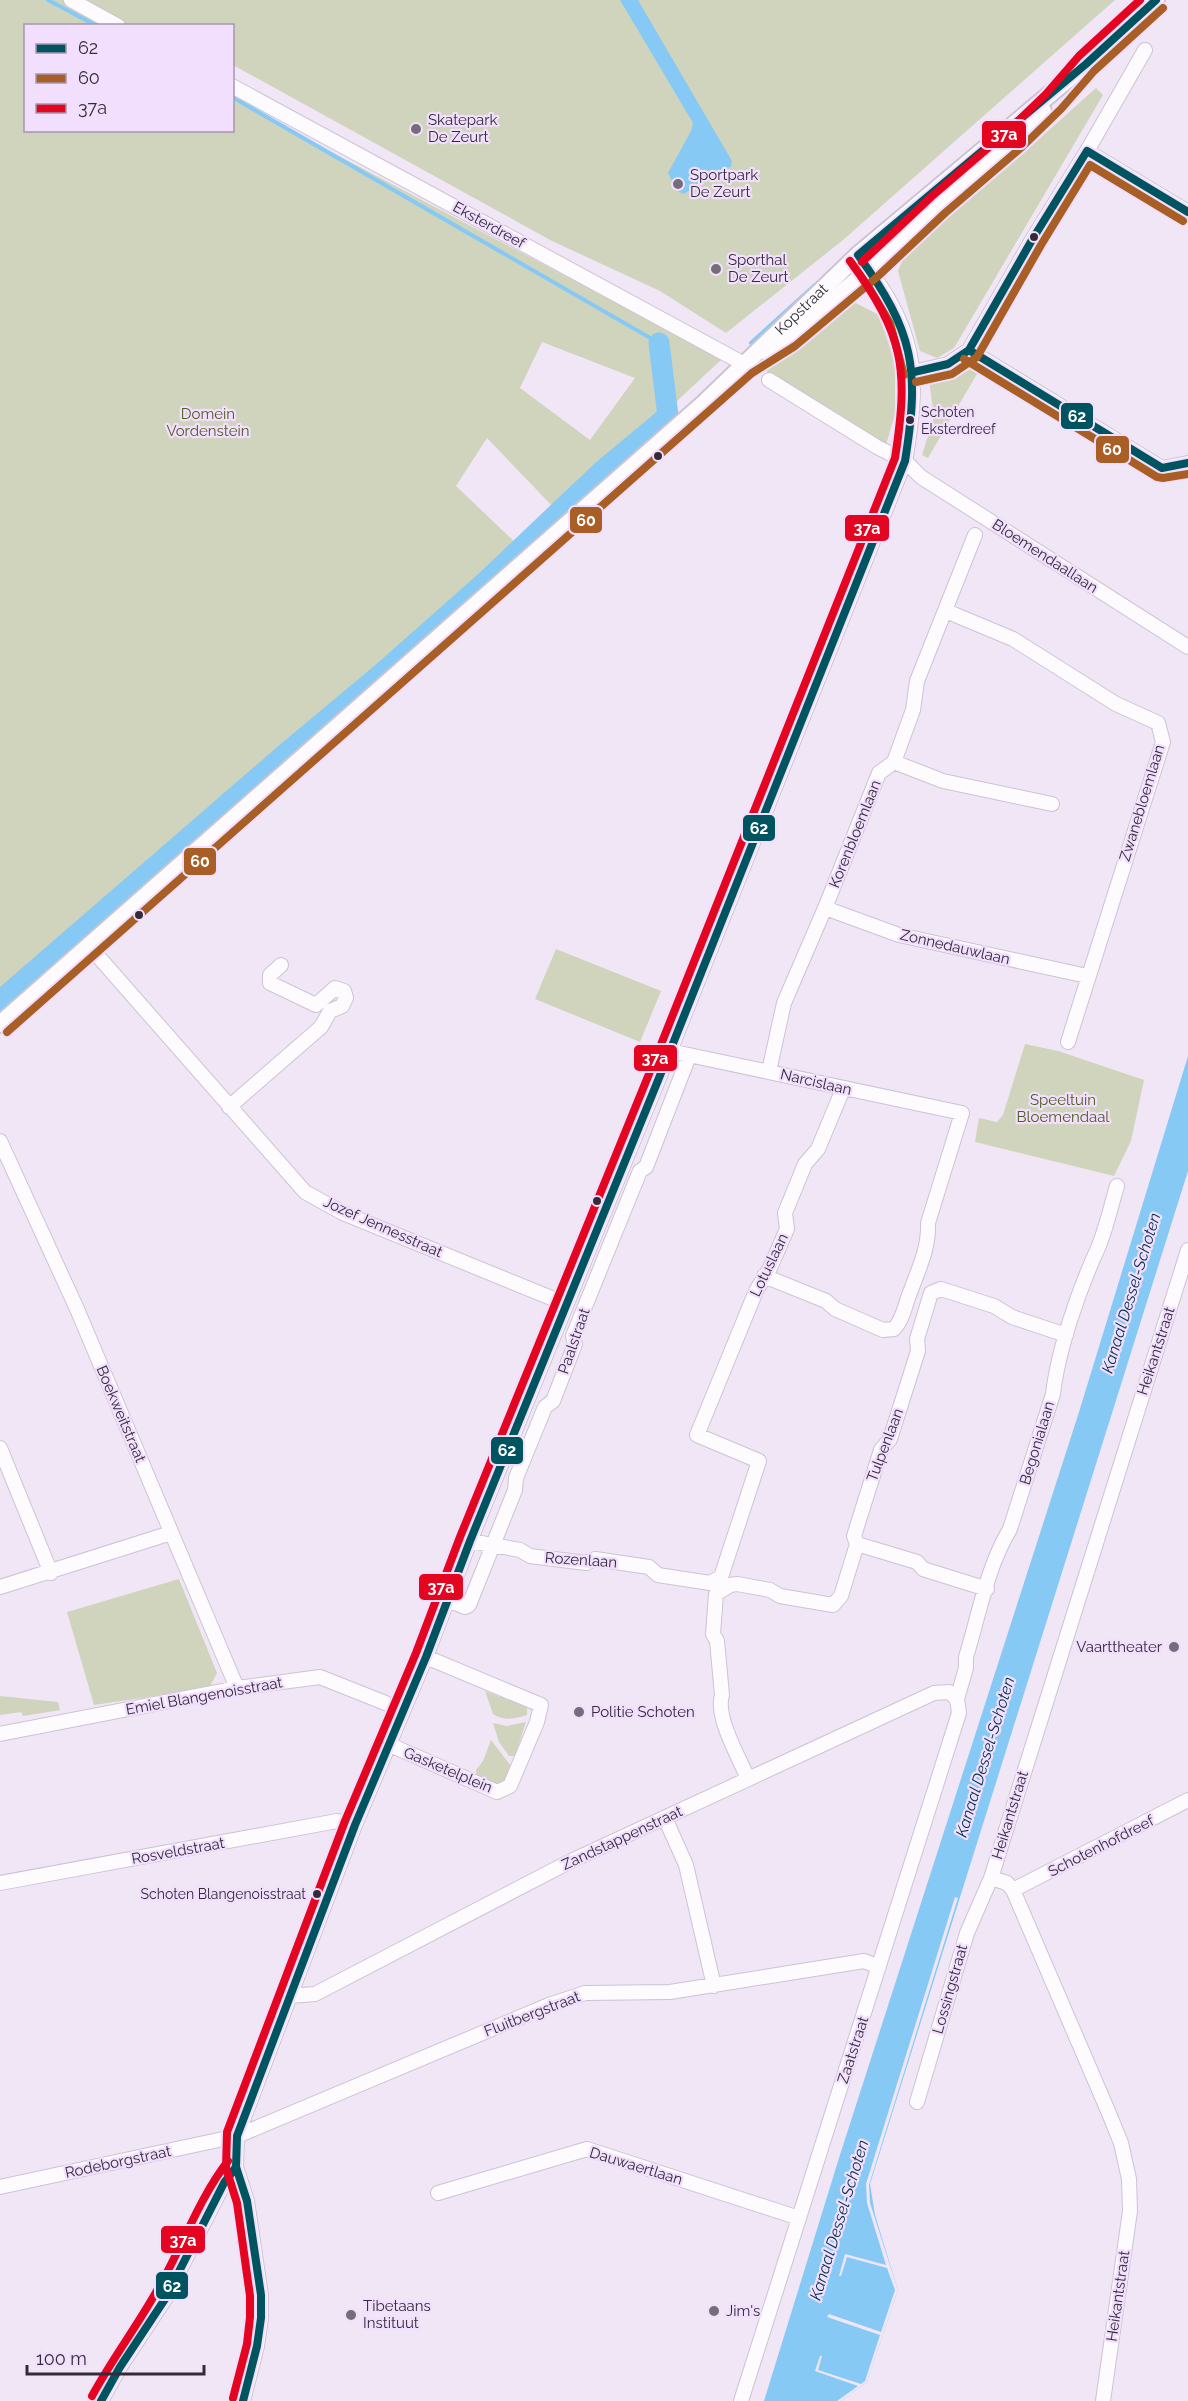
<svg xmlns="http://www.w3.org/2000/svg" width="1188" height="2401" font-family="Raleway,sans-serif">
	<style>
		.green { fill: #d0d4bc; fill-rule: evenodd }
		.water { fill: #86c9f4 }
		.pier { fill: #f0e6f6 }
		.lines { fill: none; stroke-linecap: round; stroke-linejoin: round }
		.stream { stroke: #86c9f4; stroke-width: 4 }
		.river { stroke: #86c9f4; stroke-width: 21 }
		.minor-casing { stroke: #ccc4d2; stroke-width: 16 }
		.major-casing { stroke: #ccc4d2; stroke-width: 20 }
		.minor { stroke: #fdfbfe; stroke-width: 14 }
		.major { stroke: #fdfbfe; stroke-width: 16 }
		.bus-1-casing { stroke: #f1dffd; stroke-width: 12 }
		.bus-2-casing { stroke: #f1dffd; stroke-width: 12 }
		.bus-3-casing { stroke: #f1dffd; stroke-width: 12 }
		.bus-1 { stroke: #005460; stroke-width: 8 }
		.bus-2 { stroke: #a85e24; stroke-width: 8 }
		.bus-3 { stroke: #e40521; stroke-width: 8 }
		.poi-dot { fill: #756d7a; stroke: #f1dffd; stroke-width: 2 }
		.bus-dot { fill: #332c38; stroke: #f1dffd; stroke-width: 2 }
		.labels { text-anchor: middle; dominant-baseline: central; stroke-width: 4.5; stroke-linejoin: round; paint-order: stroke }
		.bus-label { font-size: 14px; fill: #332c38; stroke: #f1dffd; text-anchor: start }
		.poi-label { font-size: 15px; fill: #332c38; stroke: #f1dffd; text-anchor: start }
		.street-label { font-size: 15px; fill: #332c38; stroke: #f1dffd }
		.park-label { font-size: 15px; fill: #4f5e1e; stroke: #f1dffd }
		.water-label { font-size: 16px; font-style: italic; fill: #033147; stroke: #f1dffd }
		.line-badge { stroke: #f1dffd; stroke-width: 2 }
		.badge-label { font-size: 16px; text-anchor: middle; font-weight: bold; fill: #fff }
	</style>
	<rect width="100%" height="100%" fill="#f0e6f6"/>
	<!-- green -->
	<path class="green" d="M 0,0 L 1115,0 L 843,240 L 726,333 L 660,291 L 552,241 L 233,65 L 232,26 L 26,26 L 26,130 L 232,130 L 233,100 L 722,359 L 558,512 L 487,438 L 456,486 L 520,547 L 0,1005 ZM 542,342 L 635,378 L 590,440 L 520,388 Z
		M 1096,88 L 1103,95 L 954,348 L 937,358 L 920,351 L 898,271 L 906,252 L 1010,165 Z
		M 854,302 L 879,315 L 895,363 L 895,414 L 886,445 L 763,369 Z
		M 981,367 L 928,458 L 922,455 L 934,417 L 929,380 Z
		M 556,949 L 661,991 L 640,1042 L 535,999 Z
		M 1025,1044 L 1058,1051 L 1144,1080 L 1131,1141 L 1114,1176 L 975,1142 L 979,1118 L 997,1122 L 1003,1115 Z
		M 179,1579 L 217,1673 L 209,1688 L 94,1705 L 67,1612 Z
		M 485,1691 L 527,1707 L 527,1715 C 515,1719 504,1721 493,1714 Z
		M 0,1696 L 58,1702 L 60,1710 L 23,1716 L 21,1712 L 0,1715 Z
		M 526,1722 L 515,1756 L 509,1756 L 499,1742 L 493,1723 L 507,1726 Z
		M 491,1740 L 511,1766 L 505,1780 L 496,1785 L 477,1778 L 476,1770 L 483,1761 Z"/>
	<!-- water -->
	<path class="water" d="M 620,0 L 638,0 L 732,161 L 731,167 L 722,169 L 684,194 L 677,191 L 668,173 L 691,131 L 693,123 Z
		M 1188,1056 L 1188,1171 L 870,2184 L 875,2215 L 898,2290 L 867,2382 L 841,2401 L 764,2401 L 839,2158 L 1079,1412 Z"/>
	<!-- pier -->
	<path class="pier" d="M 955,1897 L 958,1898 L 869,2185 L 870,2203 L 898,2290 L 867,2382 L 841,2401 L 837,2401 L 858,2386 L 815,2371 L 820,2356 L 822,2356 L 818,2370 L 861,2384 L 865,2381 L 880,2335 L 827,2317 L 829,2314 L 881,2332 L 895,2290 L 887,2268 L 847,2257 L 841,2276 L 839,2276 L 845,2254 L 886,2265 L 867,2203 L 866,2184 Z"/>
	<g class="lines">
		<!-- stream -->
		<path class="stream" d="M 48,0 L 97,26
			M 232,97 L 659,343
			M 751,343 L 815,285"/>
		<!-- river -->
		<path class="river" d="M 0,1001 L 284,755 L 382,673 L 486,581 L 603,470 L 668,416 L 659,343"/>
		<!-- minor casing -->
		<g class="minor-casing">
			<path id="minor" d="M 71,0 L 118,26
				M 232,86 L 746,365
				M 1087,151 L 1145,50
				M 969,350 L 1162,468 L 1188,463
				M 914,372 L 948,364 L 969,350 L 1032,240 L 1087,151 L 1188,212
				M 769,380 L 877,447 L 905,461 L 921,477 L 1188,647
				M 946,611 L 1013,639 L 1116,704 L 1158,723 L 1163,742 L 1068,1042
				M 894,762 L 943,781 L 1052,804
				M 825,908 L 899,935 L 1087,976
				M 89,946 L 305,1192 L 343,1213 L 566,1304
				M 670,1051 L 962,1113 L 928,1223 C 929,1248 919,1268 911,1290 C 905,1304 904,1318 894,1329 L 883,1330 L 835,1309 L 826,1301 L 764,1276
				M 769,1071 L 784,1003 L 825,908 L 879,773 L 894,762 L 913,710 L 917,681 L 975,535
				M 229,1107 L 321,1027 L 330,1011 L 342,1006 L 346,998 L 344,991 L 335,988 L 316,1005 L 270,983 L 270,975 L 281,965
				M 0,1141 L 77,1309 L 237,1688
				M 0,1448 L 51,1573
				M 470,1541 L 520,1550 L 530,1556 L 586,1563 L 595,1559 L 649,1567 L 658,1575 L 710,1583 L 721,1577 L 759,1461 L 697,1435 L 756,1291 L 770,1268 L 787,1229 L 785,1213 L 805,1164 L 818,1149 L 843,1089
				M 857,1544 L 917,1562 L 923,1569 L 987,1589
				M 0,1587 L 171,1533
				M 448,1600 L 465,1607 L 469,1605 L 515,1490 L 516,1478 L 545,1407 L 553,1401 L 575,1344 L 573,1336 L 640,1171 L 646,1167 L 689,1056
				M 957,1699 L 966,1668 L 966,1657 C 979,1615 987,1567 1010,1529 L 1053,1394 C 1058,1350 1079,1289 1098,1248 C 1106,1229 1111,1206 1117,1186
				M 0,1734 L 237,1688 L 320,1677 L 403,1710
				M 390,1745 L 497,1792 L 510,1786 L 537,1722 L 541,1705 L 426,1657
				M 748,1779 C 739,1757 715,1717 722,1695 L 717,1641 L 713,1634 L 716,1594 L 730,1585 L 737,1584 L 770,1590 L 780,1596 L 833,1605 L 841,1596 L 857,1544 L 854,1536 L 881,1450 L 890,1439 L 918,1351 L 917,1339 L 931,1293 L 941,1289 L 994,1306 L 1012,1317 L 1066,1335
				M 665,1818 L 686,1865 L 714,1986
				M 991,1878 L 1007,1883 L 1013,1890 L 1108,2111 L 1121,2143 L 1129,2179 L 1130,2211 L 1103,2401
				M 0,1883 L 337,1821 L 355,1825
				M 1013,1890 L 1188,1800
				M 290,1996 L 315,1994 L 571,1861 L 934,1693 L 949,1692 L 957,1699
				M 917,2102 L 967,1933 L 991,1878 L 1188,1250
				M 0,2187 L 237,2136 L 549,2005 L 585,1993 L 670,1992 L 864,1961 L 879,1967
				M 438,2193 L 587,2149 L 799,2218
				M 101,2401 L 120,2367 L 165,2299 L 224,2183 L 236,2167
				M 243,2401 L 257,2346 L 261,2318 L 261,2295 L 247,2201 L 236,2167 L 237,2136 L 355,1825 L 426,1657 L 470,1541 L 670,1051 L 905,461 C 921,371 916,329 858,255
				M 741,2401 L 959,1713 L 957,1699"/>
		</g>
		<!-- major casing -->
		<g class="major-casing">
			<g id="major">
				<path d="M 767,352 L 788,338 L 869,270 L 1043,111"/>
				<path id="s1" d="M 0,1024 L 703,404 L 858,255 L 1086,64 L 1156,0"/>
			</g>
		</g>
		<!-- minor -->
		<use href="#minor" class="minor"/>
		<!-- major -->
		<use href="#major" class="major"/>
		<!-- bus-1 casing -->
		<g class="bus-1-casing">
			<path id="bus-1" d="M 969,350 L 1162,468 L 1188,463
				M 914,372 L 948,364 L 969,350 L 1032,240 L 1087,151 L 1188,212
				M 101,2401 L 120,2367 L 165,2299 L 224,2183 L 236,2167
				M 243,2401 L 257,2346 L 261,2318 L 261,2295 L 247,2201 L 236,2167 L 237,2136 L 355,1825 L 426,1657 L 470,1541 L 670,1051 L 905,461 C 920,368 914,332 858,255 L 1086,64 L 1156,0"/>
		</g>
		<!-- bus-2 casing -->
		<g class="bus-2-casing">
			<path id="bus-2" d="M 850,261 L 868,286 L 890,323 L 904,375
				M 964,359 L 1157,477 L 1163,478 L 1188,474
				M 916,382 L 952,374 L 977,357 L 1041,245 L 1090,165 L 1183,221
				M 7,1032 L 752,373 L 795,346 L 876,278 L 945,213 L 1023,146 L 1061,109 L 1094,71 L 1163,8"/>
		</g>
		<!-- bus-3 casing -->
		<g class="bus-3-casing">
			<path id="bus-3" d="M 862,262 L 931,197 L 1009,130 L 1046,94 L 1079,56 L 1140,0
				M 92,2396 C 111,2361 135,2329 155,2294 C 181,2251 197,2201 228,2161
				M 233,2398 L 247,2344 L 250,2317 L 250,2296 L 237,2203 L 226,2168 L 227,2132 L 345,1821 L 416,1653 L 460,1537 L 660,1047 L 895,458 C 909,368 904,335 850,261"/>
		</g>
		<!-- bus-1 -->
		<use href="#bus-1" class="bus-1"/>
		<!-- bus-2 -->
		<use href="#bus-2" class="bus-2"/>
		<!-- bus-3 -->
		<use href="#bus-3" class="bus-3"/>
	</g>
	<!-- markers -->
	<g class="poi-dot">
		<circle cx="416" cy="129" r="6"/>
		<circle cx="678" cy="184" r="6"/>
		<circle cx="716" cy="269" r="6"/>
		<circle cx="1174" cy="1647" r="6"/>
		<circle cx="579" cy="1712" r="6"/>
		<circle cx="714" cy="2311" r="6"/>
		<circle cx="351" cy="2315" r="6"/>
	</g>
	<g class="bus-dot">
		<circle cx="1034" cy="237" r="5"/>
		<circle cx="910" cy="420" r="5"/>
		<circle cx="658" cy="456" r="5"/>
		<circle cx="139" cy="915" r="5"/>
		<circle cx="597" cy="1201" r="5"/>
		<circle cx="317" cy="1894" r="5"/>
	</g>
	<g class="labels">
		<!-- bus labels -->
		<g class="bus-label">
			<text x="921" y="412">Schoten<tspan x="921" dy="17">Eksterdreef</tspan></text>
			<text x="306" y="1894" text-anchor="end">Schoten Blangenoisstraat</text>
		</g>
		<!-- poi labels -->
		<g class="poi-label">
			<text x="428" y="120">Skatepark<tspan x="428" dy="17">De Zeurt</tspan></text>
			<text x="690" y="175">Sportpark<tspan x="690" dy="17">De Zeurt</tspan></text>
			<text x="728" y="260">Sporthal<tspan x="728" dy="17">De Zeurt</tspan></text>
			<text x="1162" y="1647" text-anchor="end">Vaarttheater</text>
			<text x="591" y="1712">Politie Schoten</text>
			<text x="363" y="2306">Tibetaans<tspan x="363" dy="17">Instituut</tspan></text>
			<text x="726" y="2311">Jim's</text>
		</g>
		<!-- street labels -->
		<g class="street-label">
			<text transform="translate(489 225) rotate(29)">Eksterdreef</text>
			<text stroke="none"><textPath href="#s1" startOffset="1074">Kopstraat</textPath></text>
			<text transform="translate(1045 556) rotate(33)">Bloemendaallaan</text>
			<text transform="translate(1142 803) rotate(-73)">Zwanebloemlaan</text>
			<text transform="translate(855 834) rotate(-68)">Korenbloemlaan</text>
			<text transform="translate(955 947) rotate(13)">Zonnedauwlaan</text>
			<text transform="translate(816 1082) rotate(13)">Narcislaan</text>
			<text transform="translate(383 1227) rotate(24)">Jozef Jennesstraat</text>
			<text transform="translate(769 1265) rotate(-64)">Lotuslaan</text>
			<text transform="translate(574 1341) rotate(-71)">Paalstraat</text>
			<text transform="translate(1156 1351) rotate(-72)">Heikantstraat</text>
			<text transform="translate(121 1414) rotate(67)">Boekweitstraat</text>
			<text transform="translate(1037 1443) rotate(-73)">Begonialaan</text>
			<text transform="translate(885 1445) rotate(-69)">Tulpenlaan</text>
			<text transform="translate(581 1560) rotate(4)">Rozenlaan</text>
			<text transform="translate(204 1696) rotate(-10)">Emiel Blangenoisstraat</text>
			<text transform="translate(448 1770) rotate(23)">Gasketelplein</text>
			<text transform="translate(1010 1815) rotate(-73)">Heikantstraat</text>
			<text transform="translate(622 1838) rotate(-25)">Zandstappenstraat</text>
			<text transform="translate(1101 1846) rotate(-27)">Schotenhofdreef</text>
			<text transform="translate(178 1851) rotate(-10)">Rosveldstraat</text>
			<text transform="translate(950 1989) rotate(-74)">Lossingstraat</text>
			<text transform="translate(532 2014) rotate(-21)">Fluitbergstraat</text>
			<text transform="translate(853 2050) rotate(-72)">Zaatstraat</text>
			<text transform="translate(118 2162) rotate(-12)">Rodeborgstraat</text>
			<text transform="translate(636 2166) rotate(17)">Dauwaertlaan</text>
			<text transform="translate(1118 2296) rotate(-82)">Heikantstraat</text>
		</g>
		<!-- park labels -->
		<g class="park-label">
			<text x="208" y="414">Domein<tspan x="208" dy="17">Vordenstein</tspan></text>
			<text x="1063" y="1100">Speeltuin<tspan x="1063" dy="17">Bloemendaal</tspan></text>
		</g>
		<!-- water labels -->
		<g class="water-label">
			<text transform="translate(1131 1293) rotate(-73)">Kanaal Dessel-Schoten</text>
			<text transform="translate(985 1757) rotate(-73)">Kanaal Dessel-Schoten</text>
			<text transform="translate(839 2220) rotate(-73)">Kanaal Dessel-Schoten</text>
		</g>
	</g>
	<g class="line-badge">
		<rect x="981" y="120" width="46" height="29" rx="6" fill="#e40521"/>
		<rect x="1060" y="402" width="34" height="28" rx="6" fill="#005460"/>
		<rect x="1095" y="435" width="35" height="29" rx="6" fill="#a85e24"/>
		<rect x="569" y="506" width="34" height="28" rx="6" fill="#a85e24"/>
		<rect x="844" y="514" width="46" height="28" rx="6" fill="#e40521"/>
		<rect x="742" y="814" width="34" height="28" rx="6" fill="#005460"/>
		<rect x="183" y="847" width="34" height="29" rx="6" fill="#a85e24"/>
		<rect x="633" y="1044" width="45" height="28" rx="6" fill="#e40521"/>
		<rect x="490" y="1436" width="34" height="29" rx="6" fill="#005460"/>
		<rect x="418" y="1573" width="46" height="28" rx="6" fill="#e40521"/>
		<rect x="160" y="2225" width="46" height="29" rx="6" fill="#e40521"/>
		<rect x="155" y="2271" width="34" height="29" rx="6" fill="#005460"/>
	</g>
	<g class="badge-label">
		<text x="1004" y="140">37a</text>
		<text x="1077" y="422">62</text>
		<text x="1112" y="455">60</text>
		<text x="586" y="526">60</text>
		<text x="867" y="534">37a</text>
		<text x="759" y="834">62</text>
		<text x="200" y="867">60</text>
		<text x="655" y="1064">37a</text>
		<text x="507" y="1456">62</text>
		<text x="441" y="1593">37a</text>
		<text x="183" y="2246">37a</text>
		<text x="172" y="2292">62</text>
	</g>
	<!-- legend -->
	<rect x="24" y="24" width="210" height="108" fill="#f1dffd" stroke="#a597ae" stroke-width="1.5"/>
	<rect x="36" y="44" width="30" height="9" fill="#005460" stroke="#a597ae" stroke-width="1.5"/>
	<text x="78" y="54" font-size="18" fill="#332c38">62</text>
	<rect x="36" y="74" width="30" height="9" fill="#a85e24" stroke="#a597ae" stroke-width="1.5"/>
	<text x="78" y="84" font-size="18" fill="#332c38">60</text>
	<rect x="36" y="104" width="30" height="9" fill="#e40521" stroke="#a597ae" stroke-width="1.5"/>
	<text x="78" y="114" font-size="18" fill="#332c38">37a</text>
	<!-- scale -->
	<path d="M27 2365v9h177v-9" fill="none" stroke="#332c38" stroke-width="3"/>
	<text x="36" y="2365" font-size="18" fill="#332c38" stroke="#f1dffd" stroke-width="4.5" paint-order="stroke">100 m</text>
</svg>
